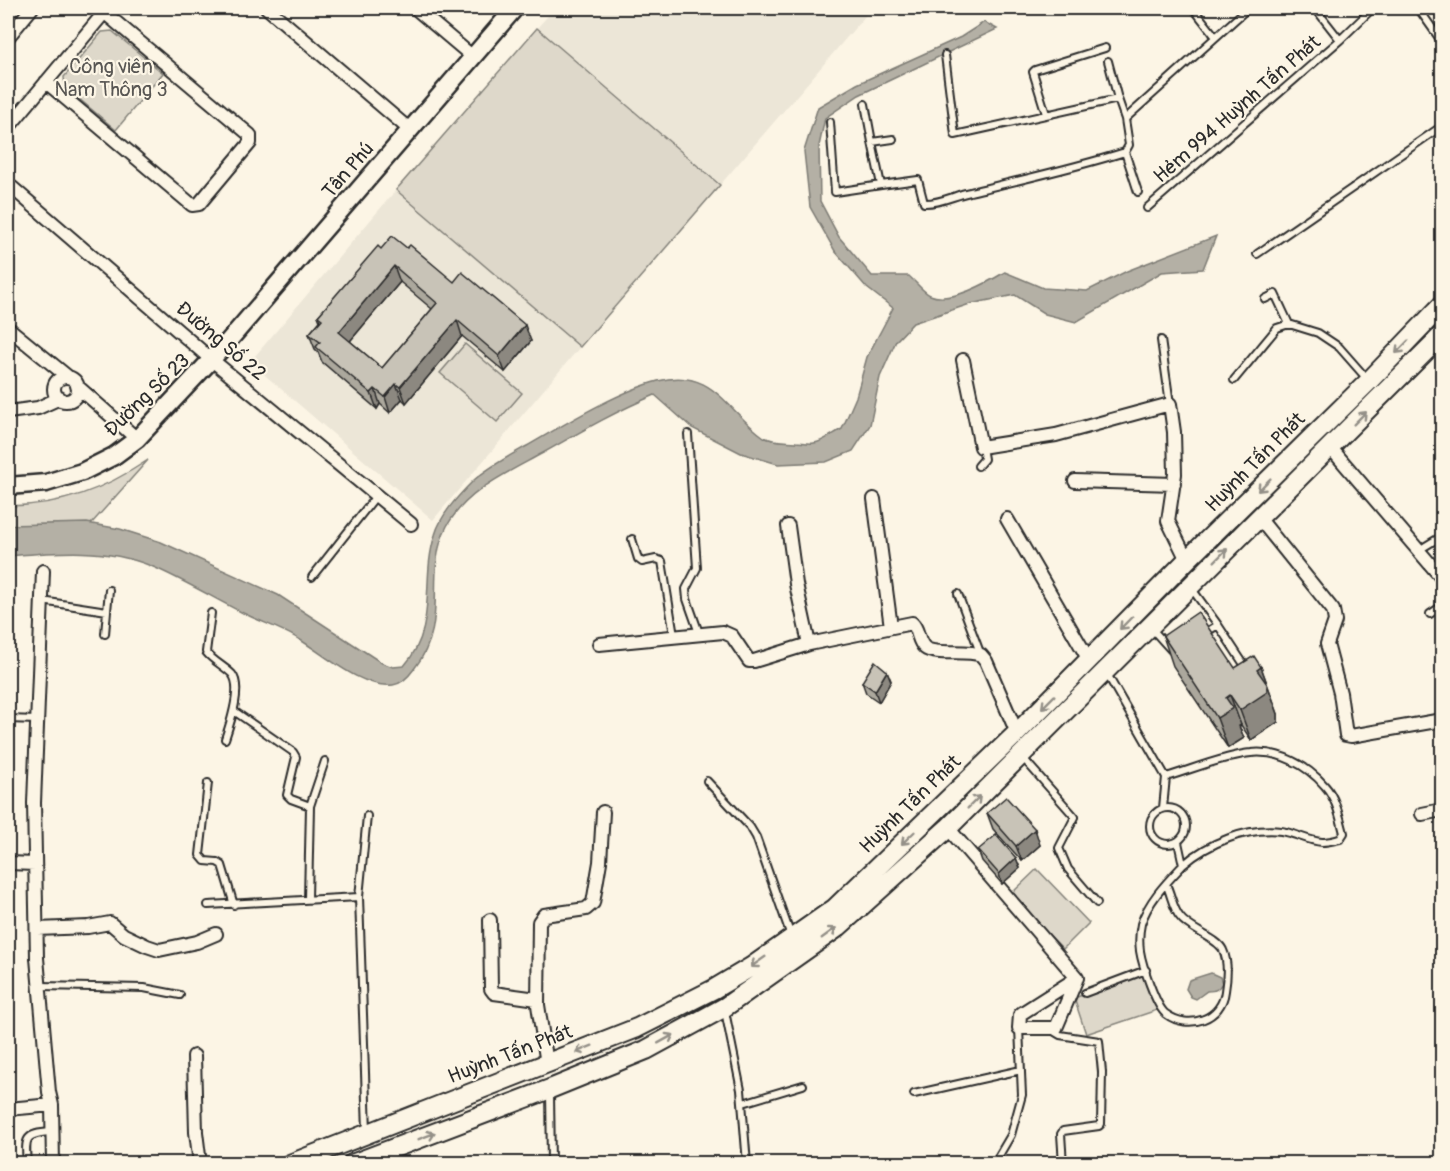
<svg xmlns="http://www.w3.org/2000/svg" width="1450" height="1171" font-family="Pangolin,sans-serif">
	<style>
		.built { fill: #ece6d7 }
		.green { fill: #ded8ca; stroke: #84827a; stroke-width: 1.5 }
		.water { fill: #b4b0a5; stroke: #7d7b74; stroke-width: 1.5 }
		.lines { fill: none; stroke-linecap: round; stroke-linejoin: round }
		.lane-casing { stroke: #2b2b2b; stroke-width: 10 }
		.street-casing { stroke: #2b2b2b; stroke-width: 16 }
		.secondary-casing { stroke: #2b2b2b; stroke-width: 21 }
		.primary-casing { stroke: #2b2b2b; stroke-width: 22 }
		.lane { stroke: #fcf5e5; stroke-width: 6 }
		.street { stroke: #fcf5e5; stroke-width: 12 }
		.secondary { stroke: #fcf5e5; stroke-width: 16 }
		.primary { stroke: #fcf5e5; stroke-width: 18 }
		.wall { fill: #aca89d; stroke: #2b2b2b; stroke-width: 1.5; fill-rule: evenodd }
		.shaded-wall { fill: #8c8880; stroke: #2b2b2b; stroke-width: 1.5 }
		.building { fill: #c8c3b7; stroke: #2b2b2b; stroke-width: 1.5; fill-rule: evenodd }
		.oneway { stroke: #949088 }
		.labels { text-anchor: middle; dominant-baseline: central; stroke-width: 4.5; stroke-linejoin: round; paint-order: stroke }
		.park-label { font-size: 20px; fill: #585653; stroke: #fcf5e5 }
		.street-label { font-size: 20px; fill: #2b2b2b; stroke: #fcf5e5 }
	</style>
	<rect width="100%" height="100%" fill="#fcf5e5"/>
	<filter id="ink" filterUnits="userSpaceOnUse"><feTurbulence type="fractalNoise" baseFrequency=".0167" numOctaves="2"/><feDisplacementMap in="SourceGraphic" scale="12" xChannelSelector="R" yChannelSelector="G"/><feConvolveMatrix kernelMatrix="1 2 1 2 8 2 1 2 1" color-interpolation-filters="sRGB"/></filter>
	<g filter="url(#ink)">
		<!-- built -->
		<path class="built" d="M 555,8 L 872,8 L 720,185 L 537,28 Z
			M 396,190 L 580,347 L 433,520 L 259,370 L 255,356 Z"/>
		<!-- green -->
		<path class="green" d="M 537,28 L 720,185 L 580,347 L 396,190 Z
			M 112,31 L 163,73 L 116,130 L 65,87 L 64,77 L 102,32 Z
			M 465,344 L 522,393 L 497,422 L 440,373 Z
			M 148,460 L 91,524 L 8,525 L 8,506 C 63,505 103,490 148,460 Z
			M 1037,869 L 1089,923 L 1063,949 L 1010,895 Z
			M 1145,974 L 1157,1010 L 1086,1034 L 1074,998 Z"/>
		<!-- water -->
		<path class="water" d="M 984,22 L 997,29 L 859,95 L 825,118 L 819,146 L 820,201 L 839,237 L 872,276 L 909,276 C 915,281 923,292 930,295 C 951,304 987,283 1005,272 L 1043,288 L 1087,291 L 1127,271 L 1216,236 L 1203,269 L 1162,272 L 1076,322 L 1045,314 L 1015,295 L 970,304 L 913,323 L 896,341 L 880,377 L 870,425 L 853,451 L 826,462 L 778,464 L 741,453 L 692,428 L 655,395 C 616,411 580,432 543,453 C 509,472 467,490 447,526 C 422,574 452,621 414,669 C 409,676 402,684 393,685 C 361,689 323,653 297,638 C 280,628 261,622 243,613 C 213,598 182,579 151,566 C 106,547 55,552 8,556 L 8,525 L 87,523 L 120,529 L 161,542 L 278,595 L 382,663 L 393,667 L 404,666 C 439,626 420,581 435,535 C 441,514 458,496 474,480 C 490,466 509,456 527,446 C 565,424 617,392 658,381 C 713,366 727,412 764,437 C 772,442 787,441 796,442 C 801,442 809,444 814,443 C 823,442 834,433 842,429 L 856,397 L 867,357 L 893,308 L 867,288 L 835,251 L 810,207 L 804,151 L 818,107 L 857,84 L 961,37 Z
			M 1211,973 L 1220,977 L 1222,983 C 1218,990 1215,991 1207,991 L 1196,999 L 1191,997 L 1186,989 L 1189,980 Z"/>
		<g class="lines">
			<!-- lane casing -->
			<g class="lane-casing">
				<path id="lane" d="M 1193,8 L 1215,36
					M 1315,8 L 1340,40
					M 1418,8 L 1442,42
					M 945,55 L 955,135 L 1118,99 L 1125,119
					M 1108,61 L 1118,99
					M 865,104 L 872,142
					M 1046,114 L 1033,72 L 1035,70 L 1105,48
					M 830,122 L 835,192 L 881,185
					M 893,139 L 872,142 L 881,185 L 918,180 L 924,203 C 939,204 955,195 970,192 C 1021,180 1074,168 1125,152 L 1129,145 L 1125,119 L 1248,8
					M 1125,152 L 1138,192
					M 1147,208 L 1340,40 L 1373,8
					M 1257,254 L 1442,126
					M 1265,299 L 1275,294 L 1289,324
					M 1161,340 L 1170,404
					M 1234,380 L 1277,328 L 1289,324 L 1318,333 L 1339,347 L 1368,380
					M 688,434 L 697,568 L 686,589 L 687,599 L 699,633
					M 978,466 L 984,459 L 982,447
					M 632,539 L 638,559 L 642,562 L 656,559 L 662,561 L 674,635
					M 1419,550 L 1442,536
					M 312,577 L 376,496
					M 1192,589 L 1218,625 L 1205,633
					M 958,594 L 981,655
					M 42,601 L 107,611 L 109,590
					M 211,613 L 206,652 C 213,661 224,666 232,674 C 243,687 230,724 225,739
					M 1430,614 L 1442,606
					M 1218,625 L 1247,669
					M 1152,629 L 1171,650
					M 105,634 L 107,611
					M 1107,674 L 1166,777 L 1163,808
					M 234,711 L 293,752 L 296,757 L 287,795 L 291,799 L 310,806
					M 8,719 L 37,720
					M 1023,758 L 1075,817 L 1059,848 L 1068,869 L 1097,903
					M 1166,777 C 1190,770 1227,755 1251,753 C 1279,750 1307,765 1325,786 C 1336,798 1340,818 1344,833 L 1340,839 C 1335,840 1328,842 1322,842 C 1308,841 1295,833 1281,831 C 1247,827 1208,843 1183,865 L 1178,842
					M 707,781 L 750,827 L 756,837 L 791,936
					M 208,783 L 200,855 L 205,861 L 217,862 L 222,865 L 234,905
					M1150 826a18 18 0 1 1 36 0a18 18 0 1 1-36 0Z
					M 367,816 L 359,897 L 367,1131
					M 1166,884 C 1171,894 1173,909 1180,917 C 1189,930 1218,938 1223,950 C 1228,961 1227,979 1225,991 C 1222,1019 1189,1031 1166,1014 C 1156,1007 1142,964 1140,951 C 1139,943 1139,933 1141,924 C 1148,901 1167,882 1183,865
					M 308,899 L 310,806 L 325,761
					M 208,905 L 359,897
					M 40,986 L 144,988 L 180,995
					M 1085,993 L 1146,970
					M 725,1011 L 741,1090 L 747,1164
					M 1056,1028 L 1055,1032 L 1060,1035 L 1099,1041 L 1102,1072 L 1101,1124 L 1099,1126 L 1063,1131 L 1061,1134 L 1063,1164
					M 550,1093 L 551,1164
					M 914,1094 L 1021,1070
					M 743,1103 L 803,1085
					M 8,1163 L 27,1162
					M 27,1164 C 25,1138 24,1134 51,1132
					M 994,1164 L 1011,1135 L 1022,1095 L 1019,1028"/>
			</g>
			<!-- street casing -->
			<g class="street-casing">
				<path id="street" d="M 267,8 L 410,130
					M 415,8 L 473,57
					M 8,37 L 32,8
					M 46,82 L 192,205 L 199,204 L 250,143 L 250,135 L 105,13
					M 8,128 L 108,8
					M 8,184 L 212,360 L 411,524
					M 8,328 L 68,377
					M 963,360 L 981,447 L 1056,435 L 1170,404 L 1174,432 L 1175,474 L 1168,521 L 1187,560
					M54 389a12 12 0 1 1 24 0a12 12 0 1 1-24 0Z
					M 77,386 L 137,439
					M 8,412 L 38,408 L 60,398
					M 1330,447 L 1442,578
					M 1075,481 L 1174,484
					M 874,499 L 891,627
					M 1259,518 L 1333,610 L 1335,621 L 1327,644 L 1340,693 L 1346,735 L 1351,736 L 1442,720
					M 1007,519 L 1089,660
					M 788,526 L 796,584 L 809,644
					M 43,571 L 34,803 L 37,958 L 49,1092 L 52,1105 L 53,1164
					M 599,644 L 723,632 L 732,636 L 749,661 L 754,661 L 809,644 L 912,623 C 919,629 917,641 925,648 C 935,656 967,649 981,655 L 986,661 L 1017,733
					M 1422,814 L 1442,810
					M 948,828 L 1077,978 L 1022,1013 L 1020,1015 L 1019,1028 L 1056,1028 L 1077,978
					M 8,863 L 35,864
					M 490,920 L 491,989 L 494,993 L 537,999
					M 37,929 L 88,927 L 110,923 L 124,935 L 147,946 L 159,950 L 197,942 L 216,934
					M 194,1056 L 196,1132 L 200,1164
					M 547,1064 L 538,1005 L 539,922 L 544,915 L 586,909 L 593,903 L 600,862 L 603,812
					M 8,1109 L 52,1105"/>
			</g>
			<!-- secondary casing -->
			<g class="secondary-casing">
				<path id="secondary" d="M 8,486 L 46,483 L 82,472 L 114,456 L 137,439 L 225,345 L 515,8"/>
			</g>
			<!-- primary casing -->
			<g class="primary-casing">
				<path id="primary" d="M 290,1164 L 637,1028 L 714,989 L 751,967 L 835,908 L 1017,733 L 1187,560 L 1369,381 L 1442,305
					M 352,1164 L 550,1089 L 646,1050 L 725,1007 L 837,928 L 948,828 L 1442,335"/>
			</g>
			<!-- lane -->
			<use href="#lane" class="lane"/>
			<!-- street -->
			<use href="#street" class="street"/>
			<!-- secondary -->
			<use href="#secondary" class="secondary"/>
			<!-- primary -->
			<use href="#primary" class="primary"/>
		</g>
		<!-- wall -->
		<path class="wall" d="M 381,249 L 454,282 L 531,341 L 505,372 L 462,336 L 406,403 L 402,399 L 390,413 L 380,404 L 377,409 L 322,362 L 318,352 L 315,349 L 309,334 L 320,321 L 318,316 ZM 400,282 L 432,309 L 382,368 L 350,341 Z
			M 1163,636 L 1235,668 L 1261,667 L 1278,714 L 1278,722 L 1251,740 L 1241,725 L 1239,726 L 1244,738 L 1228,748 L 1173,666 Z
			M 887,671 L 891,681 L 879,702 L 866,693 L 862,682 Z
			M 987,813 L 1040,845 L 1022,861 L 993,829 Z
			M 978,850 L 1016,858 L 1020,868 L 1002,884 L 982,861 Z"/>
		<!-- shaded-wall -->
		<path class="shaded-wall" d="M 394,266 L 400,282 L 345,347 L 339,332 Z
			M 457,320 L 462,336 L 406,403 L 400,387 Z
			M 525,325 L 531,341 L 505,372 L 499,356 Z
			M 396,384 L 402,399 L 390,413 L 385,397 Z
			M 375,389 L 380,404 L 377,409 L 371,393 Z
			M 1261,667 L 1278,714 L 1278,722 L 1251,740 L 1240,710 L 1257,670 Z
			M 887,671 L 891,681 L 879,702 L 875,691 Z
			M 1230,695 L 1241,725 L 1239,726 L 1244,738 L 1228,748 L 1217,718 L 1226,698 Z
			M 1035,829 L 1040,845 L 1022,861 L 1016,846 Z
			M 1016,858 L 1020,868 L 1002,884 L 999,874 Z"/>
		<!-- building -->
		<path class="building" d="M 392,236 L 407,248 L 410,245 L 454,282 L 462,272 L 525,325 L 499,356 L 457,320 L 400,387 L 396,384 L 385,397 L 375,389 L 371,393 L 316,347 L 320,342 L 309,334 L 322,319 L 318,316 L 378,246 L 381,249 ZM 394,266 L 437,303 L 382,368 L 339,332 Z
			M 1198,612 L 1235,668 L 1254,656 L 1261,667 L 1257,670 L 1267,684 L 1267,692 L 1240,710 L 1230,695 L 1226,698 L 1233,708 L 1217,718 L 1163,636 Z
			M 875,661 L 887,671 L 875,691 L 862,682 Z
			M 1006,797 L 1035,829 L 1016,846 L 987,813 Z
			M 996,835 L 1016,858 L 999,874 L 978,850 Z"/>
		<!-- one-way arrows -->
		<defs><path id="oneway-shaft" d="M-6 0H5M1.5-3L5.5 0L1.5 3" fill="none" stroke-width="1.6" stroke-linecap="round" stroke-linejoin="round" transform="scale(1.5)"/></defs>
		<g class="oneway">
			<use href="#oneway-shaft" transform="translate(1402 347) rotate(134)"/>
			<use href="#oneway-shaft" transform="translate(1360 418) rotate(-45)"/>
			<use href="#oneway-shaft" transform="translate(1264 485) rotate(135)"/>
			<use href="#oneway-shaft" transform="translate(1221 555) rotate(-45)"/>
			<use href="#oneway-shaft" transform="translate(1126 623) rotate(134)"/>
			<use href="#oneway-shaft" transform="translate(1048 702) rotate(135)"/>
			<use href="#oneway-shaft" transform="translate(974 802) rotate(-45)"/>
			<use href="#oneway-shaft" transform="translate(908 838) rotate(136)"/>
			<use href="#oneway-shaft" transform="translate(829 933) rotate(-36)"/>
			<use href="#oneway-shaft" transform="translate(758 962) rotate(145)"/>
			<use href="#oneway-shaft" transform="translate(666 1039) rotate(-29)"/>
			<use href="#oneway-shaft" transform="translate(584 1049) rotate(158)"/>
			<use href="#oneway-shaft" transform="translate(427 1136) rotate(-21)"/>
		</g>
	</g>
	<g class="labels">
		<!-- park labels -->
		<g class="park-label">
			<text x="111" y="66">Công viên<tspan x="111" dy="23">Nam Thông 3</tspan></text>
		</g>
		<!-- street labels -->
		<g class="street-label">
			<text transform="translate(1237 109) rotate(-41)">Hẻm 994 Huỳnh Tấn Phát</text>
			<text transform="translate(348 170) rotate(-49)">Tân Phú</text>
			<text transform="translate(221 341) rotate(40)">Đường Số 22</text>
			<text transform="translate(147 395) rotate(-44)">Đường Số 23</text>
			<text transform="translate(1255 462) rotate(-45)">Huỳnh Tấn Phát</text>
			<text transform="translate(910 804) rotate(-44)">Huỳnh Tấn Phát</text>
			<text transform="translate(510 1054) rotate(-21)">Huỳnh Tấn Phát</text>
		</g>
	</g>
	<!-- margin -->
	<rect width="1450" height="1171" fill="none" stroke="#fcf5e5" stroke-width="30"/>
	<rect x="15" y="15" width="1420" height="1141" fill="none" stroke="#2b2b2b" stroke-width="2" filter="url(#ink)"/>
</svg>
